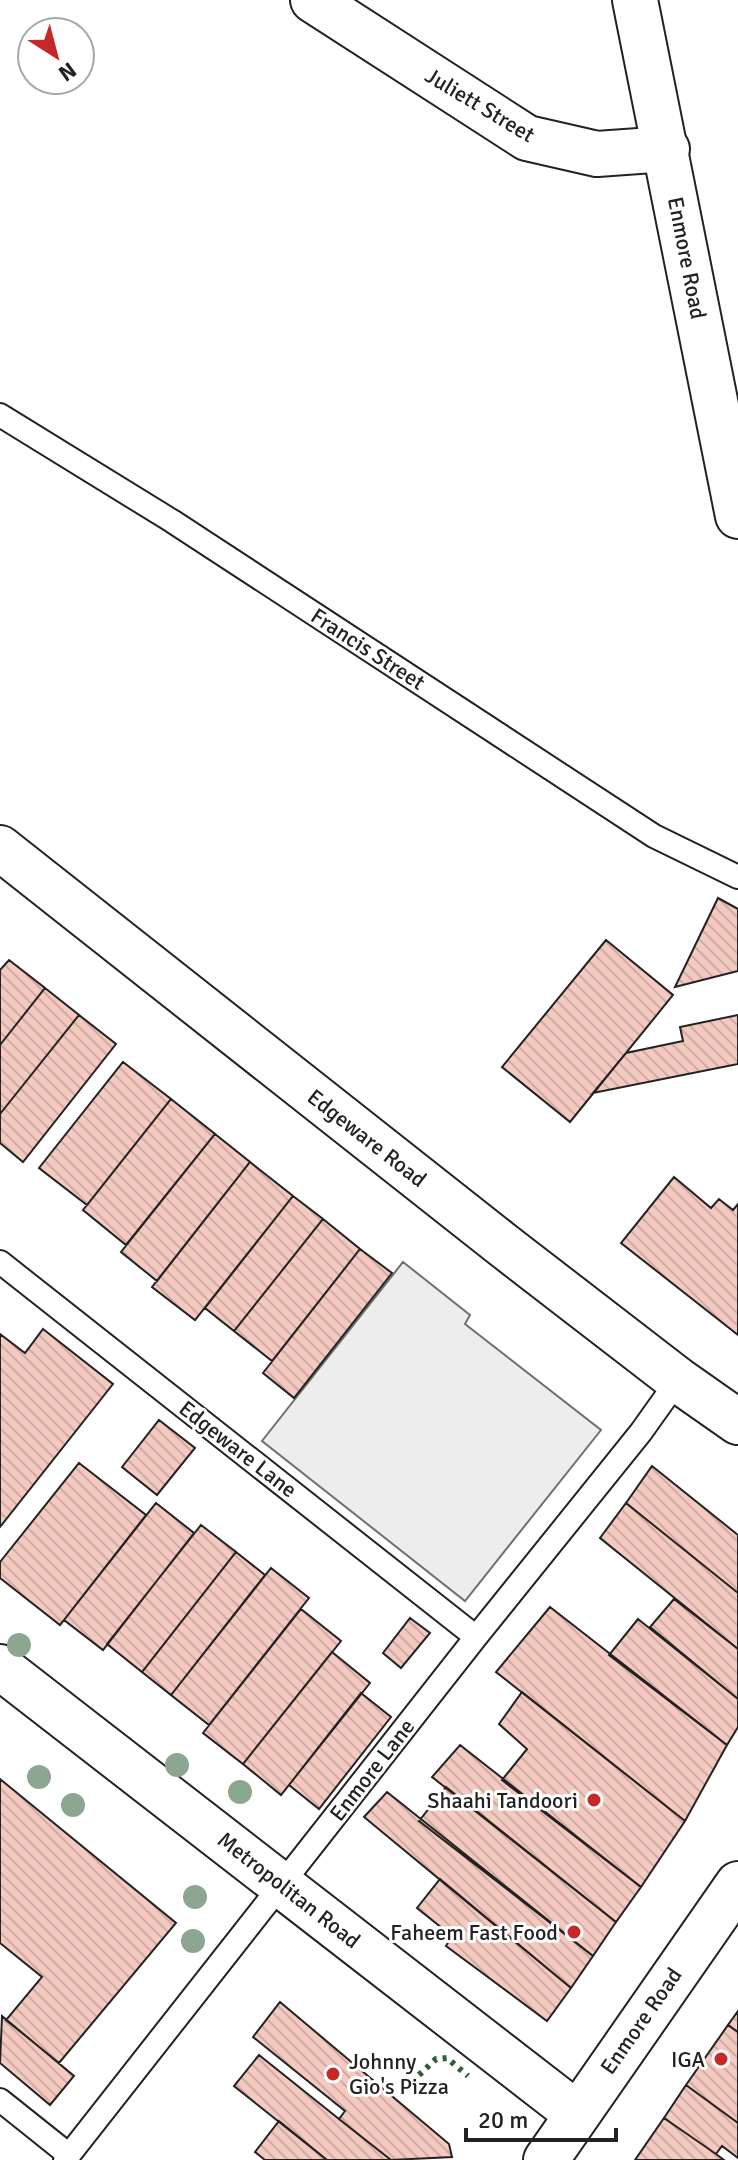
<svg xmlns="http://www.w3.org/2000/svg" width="738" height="2160" font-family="Signika,sans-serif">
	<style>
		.parking { fill: #ededed; stroke: #6f6f6f; stroke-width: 2 }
		.building { fill: url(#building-back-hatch); stroke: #222; stroke-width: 2 }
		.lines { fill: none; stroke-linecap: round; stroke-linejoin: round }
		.service-casing { stroke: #222; stroke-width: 26 }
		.minor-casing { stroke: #222; stroke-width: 48 }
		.secondary-casing { stroke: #222; stroke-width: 48 }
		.trunk-casing { stroke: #222; stroke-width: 48 }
		.service { stroke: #fff; stroke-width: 22 }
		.minor { stroke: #fff; stroke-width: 44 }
		.secondary { stroke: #fff; stroke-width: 44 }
		.trunk { stroke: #fff; stroke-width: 44 }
		.hedge { stroke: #2f5e38; stroke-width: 6; stroke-dasharray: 4 6; stroke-linecap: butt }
		.tree { fill: #8da692 }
		.poi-dot { fill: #c62828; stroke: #fff; stroke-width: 3 }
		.labels { text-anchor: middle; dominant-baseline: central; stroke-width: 6; stroke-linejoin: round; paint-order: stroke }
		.street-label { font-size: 22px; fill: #222; stroke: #fff }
		.poi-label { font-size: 22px; fill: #222; stroke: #fff; text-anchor: end }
	</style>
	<defs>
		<pattern id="building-back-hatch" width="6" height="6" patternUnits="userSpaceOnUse" patternTransform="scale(2)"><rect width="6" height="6" fill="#f3c9c0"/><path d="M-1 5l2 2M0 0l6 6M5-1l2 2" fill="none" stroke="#d0aca5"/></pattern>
	</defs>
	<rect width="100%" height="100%" fill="#fff"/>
	<!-- parking -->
	<path class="parking" d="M 403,1262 L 470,1315 L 465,1324 L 601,1430 L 465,1601 L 262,1441 Z"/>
	<!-- building -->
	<path class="building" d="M 718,898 L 738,909 L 738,971 L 675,987 Z
		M 606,940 L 673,995 L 570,1122 L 502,1067 Z
		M 9,960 L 45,988 L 0,1045 L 0,970 Z
		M 45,988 L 79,1015 L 0,1114 L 0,1045 Z
		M 79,1015 L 116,1044 L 23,1162 L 0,1143 L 0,1114 Z
		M 738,1015 L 738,1064 L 593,1093 L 626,1053 L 683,1041 L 680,1027 Z
		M 123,1062 L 171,1099 L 87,1205 L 39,1168 Z
		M 171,1099 L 215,1134 L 126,1245 L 83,1210 Z
		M 215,1134 L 250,1162 L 157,1281 L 121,1252 Z
		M 250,1162 L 293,1196 L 195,1320 L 152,1287 Z
		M 674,1177 L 711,1208 L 719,1199 L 733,1210 L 738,1204 L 738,1335 L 621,1243 Z
		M 293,1196 L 323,1219 L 234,1331 L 205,1308 Z
		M 323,1219 L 360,1249 L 272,1361 L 234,1331 Z
		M 360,1249 L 392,1273 L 294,1398 L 263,1373 Z
		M 43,1329 L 113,1384 L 0,1527 L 0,1334 L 25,1353 Z
		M 159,1420 L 195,1448 L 157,1495 L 122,1467 Z
		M 79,1463 L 146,1515 L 60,1625 L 0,1578 L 0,1562 Z
		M 652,1466 L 738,1535 L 738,1593 L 626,1503 Z
		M 156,1503 L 194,1533 L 103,1650 L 64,1620 Z
		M 626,1503 L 738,1593 L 738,1649 L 600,1538 Z
		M 201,1525 L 236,1552 L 142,1672 L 107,1644 Z
		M 236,1552 L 265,1575 L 171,1695 L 142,1672 Z
		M 271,1568 L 309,1598 L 209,1725 L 171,1695 Z
		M 674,1599 L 738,1649 L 738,1699 L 650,1627 Z
		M 550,1607 L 727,1745 L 685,1821 L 496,1672 Z
		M 301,1609 L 341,1641 L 243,1764 L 203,1733 Z
		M 410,1618 L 430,1633 L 401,1668 L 383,1653 Z
		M 638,1619 L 738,1699 L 738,1727 L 727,1745 L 609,1655 Z
		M 332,1652 L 370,1683 L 281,1795 L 243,1764 Z
		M 522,1692 L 685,1821 L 641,1887 L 502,1780 L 527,1749 L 499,1724 Z
		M 361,1693 L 391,1717 L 319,1809 L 289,1785 Z
		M 460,1745 L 641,1887 L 616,1922 L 432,1777 Z
		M 0,1779 L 176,1923 L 59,2063 L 6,2020 L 42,1977 L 0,1943 Z
		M 446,1787 L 616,1922 L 593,1956 L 419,1821 Z
		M 387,1792 L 593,1956 L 571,1988 L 364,1817 Z
		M 440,1879 L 571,1988 L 547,2021 L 446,1946 L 452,1936 L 417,1908 Z
		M 280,2002 L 449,2144 L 452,2157 L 391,2160 L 339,2119 L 345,2111 L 253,2037 Z
		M 738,2011 L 738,2032 L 728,2025 Z
		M 2,2016 L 74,2076 L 50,2105 L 0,2063 Z
		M 728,2025 L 738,2032 L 738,2123 L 686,2085 Z
		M 259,2055 L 339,2119 L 391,2160 L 327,2160 L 234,2086 Z
		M 686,2085 L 738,2123 L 738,2158 L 722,2146 L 716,2154 L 664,2118 Z
		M 664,2118 L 716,2154 L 724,2160 L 635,2160 Z
		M 279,2121 L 327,2160 L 265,2160 L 255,2152 Z"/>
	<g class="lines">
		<!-- service casing -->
		<g class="service-casing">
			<path id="service" d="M 0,415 L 172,521 L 654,836 L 738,877
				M 0,1262 L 476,1637
				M 0,2100 L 69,2155
				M 65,2160 L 476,1637 L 641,1432 L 678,1380"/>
		</g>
		<!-- minor casing -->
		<g class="minor-casing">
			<path id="minor" d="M 313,0 L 527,138 L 597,154 L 667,149
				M 0,1667 L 577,2114"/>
		</g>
		<!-- secondary casing -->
		<g class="secondary-casing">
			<path id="secondary" d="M 635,0 L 738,516
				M 0,848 L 503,1245 L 678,1380 L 738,1422"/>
		</g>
		<!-- trunk casing -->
		<g class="trunk-casing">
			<path id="trunk" d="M 546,2160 L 738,1884"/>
		</g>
		<!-- service -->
		<use href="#service" class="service"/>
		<!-- minor -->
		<use href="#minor" class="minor"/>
		<!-- secondary -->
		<use href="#secondary" class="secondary"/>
		<!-- trunk -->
		<use href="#trunk" class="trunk"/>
		<!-- hedge -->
		<path class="hedge" d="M 419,2075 L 436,2059 L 447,2058 L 468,2076"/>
	</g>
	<!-- trees -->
	<g class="tree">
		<circle cx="19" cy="1645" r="12"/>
		<circle cx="177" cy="1765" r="12"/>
		<circle cx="39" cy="1777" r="12"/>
		<circle cx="240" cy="1792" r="12"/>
		<circle cx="73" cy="1805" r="12"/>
		<circle cx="195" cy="1897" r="12"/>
		<circle cx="193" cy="1941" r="12"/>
	</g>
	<!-- markers -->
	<g class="poi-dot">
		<circle cx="594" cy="1800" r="8"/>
		<circle cx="574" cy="1932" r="8"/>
		<circle cx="721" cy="2059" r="8"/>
		<circle cx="333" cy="2074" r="8"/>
	</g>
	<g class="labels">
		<!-- street labels -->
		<g class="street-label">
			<text transform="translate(480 105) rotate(31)">Juliett Street</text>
			<text transform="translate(687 258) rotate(79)">Enmore Road</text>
			<text transform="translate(368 649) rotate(33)">Francis Street</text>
			<text transform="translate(367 1138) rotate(38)">Edgeware Road</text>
			<text transform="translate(238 1449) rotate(38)">Edgeware Lane</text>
			<text transform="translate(372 1770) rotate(-52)">Enmore Lane</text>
			<text transform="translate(289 1890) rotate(38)">Metropolitan Road</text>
			<text transform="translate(641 2021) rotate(-55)">Enmore Road</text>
		</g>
		<!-- poi labels -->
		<g class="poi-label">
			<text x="578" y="1800">Shaahi Tandoori</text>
			<text x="558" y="1932">Faheem Fast Food</text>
			<text x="705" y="2059">IGA</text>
			<text x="349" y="2061" text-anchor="start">Johnny<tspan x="349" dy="25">Gio's Pizza</tspan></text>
		</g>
	</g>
	<!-- north arrow -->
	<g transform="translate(56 56) rotate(144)"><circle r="38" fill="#ffffff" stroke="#a7a7a7" stroke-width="2"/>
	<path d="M0-6L14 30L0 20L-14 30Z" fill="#c62828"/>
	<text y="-12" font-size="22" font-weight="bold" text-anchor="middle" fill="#222222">N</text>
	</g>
	<!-- scale -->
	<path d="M466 2128v12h150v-12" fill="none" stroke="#222222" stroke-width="4"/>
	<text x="478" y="2128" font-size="24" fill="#222222" stroke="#ffffff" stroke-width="6" paint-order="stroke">20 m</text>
</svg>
